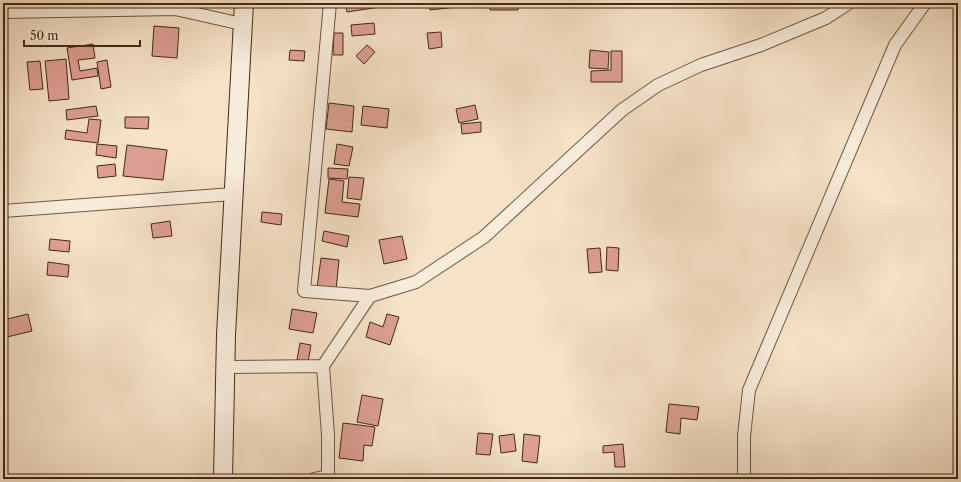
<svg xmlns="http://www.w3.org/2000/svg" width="961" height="482" font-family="'Libre Caslon Text',serif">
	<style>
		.building { fill: #dd9f94; stroke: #432913 }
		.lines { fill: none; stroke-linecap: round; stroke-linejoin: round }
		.street-casing { stroke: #705740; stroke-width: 14 }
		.secondary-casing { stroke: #432913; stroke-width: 20 }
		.street { stroke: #f8ecdb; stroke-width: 12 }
		.secondary { stroke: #f8ecdb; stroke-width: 18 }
	</style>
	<rect width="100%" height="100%" fill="#f5e2c7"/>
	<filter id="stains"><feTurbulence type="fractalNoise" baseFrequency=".005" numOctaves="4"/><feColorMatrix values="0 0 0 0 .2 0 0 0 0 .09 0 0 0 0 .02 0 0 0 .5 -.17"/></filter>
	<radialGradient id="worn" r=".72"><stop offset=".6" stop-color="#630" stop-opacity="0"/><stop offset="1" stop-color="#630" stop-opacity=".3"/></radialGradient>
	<!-- building -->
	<path class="building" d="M 345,3 L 392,3 L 393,5 L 347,12 Z
		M 429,3 L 456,3 L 457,7 L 430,10 Z
		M 490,3 L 518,3 L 518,10 L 490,10 Z
		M 374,23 L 375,34 L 352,36 L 351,25 Z
		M 154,26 L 179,28 L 177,58 L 152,56 Z
		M 441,32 L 442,47 L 429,49 L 427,33 Z
		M 334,33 L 343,33 L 343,55 L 333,55 Z
		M 93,44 L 95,58 L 78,60 L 80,71 L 97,68 L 98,76 L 72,80 L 67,48 Z
		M 367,45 L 375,52 L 364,64 L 356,56 Z
		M 290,50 L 305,51 L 304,61 L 289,60 Z
		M 590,50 L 609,52 L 608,69 L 589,68 Z
		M 611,51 L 622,51 L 622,82 L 591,82 L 591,71 L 611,70 Z
		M 66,59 L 69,99 L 49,101 L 45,61 Z
		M 107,60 L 111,87 L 101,89 L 97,62 Z
		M 40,61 L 43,89 L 30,90 L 27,62 Z
		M 329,103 L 354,106 L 352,132 L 326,129 Z
		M 475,105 L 478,119 L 459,123 L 456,109 Z
		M 96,106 L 98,116 L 67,120 L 66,110 Z
		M 363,106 L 389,109 L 387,128 L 361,125 Z
		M 125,117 L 149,117 L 148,129 L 125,128 Z
		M 89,119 L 101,120 L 98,143 L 65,139 L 66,130 L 87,133 Z
		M 481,122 L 481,132 L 462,134 L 461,124 Z
		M 97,144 L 117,146 L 116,158 L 96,155 Z
		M 337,144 L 353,147 L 349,166 L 334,164 Z
		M 127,145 L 167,150 L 163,180 L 123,176 Z
		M 115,164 L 116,176 L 98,178 L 97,166 Z
		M 328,168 L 348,169 L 347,179 L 328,178 Z
		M 349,177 L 364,178 L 361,200 L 347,198 Z
		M 329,179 L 344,181 L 342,202 L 360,204 L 358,217 L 325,213 Z
		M 262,212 L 282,214 L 281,225 L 261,222 Z
		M 170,221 L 172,236 L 153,238 L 151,224 Z
		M 324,231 L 349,236 L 347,247 L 322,241 Z
		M 402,236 L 407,259 L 384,264 L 379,240 Z
		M 50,239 L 70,241 L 69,252 L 49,250 Z
		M 607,247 L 619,248 L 618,271 L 606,270 Z
		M 600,248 L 602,272 L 589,273 L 587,249 Z
		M 321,258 L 339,260 L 336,290 L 317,288 Z
		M 48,262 L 69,265 L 68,277 L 47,275 Z
		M 292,309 L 317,313 L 313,333 L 289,329 Z
		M 28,314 L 32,331 L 3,338 L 3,320 Z
		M 387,314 L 399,317 L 390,345 L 366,337 L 370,322 L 383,327 Z
		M 300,343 L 311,345 L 308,362 L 297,360 Z
		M 362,395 L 383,399 L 378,426 L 357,422 Z
		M 669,404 L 699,407 L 697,420 L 681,418 L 680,434 L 666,432 Z
		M 343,423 L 375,427 L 372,446 L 364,445 L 363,461 L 339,458 Z
		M 478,433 L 493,434 L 490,455 L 476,454 Z
		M 514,434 L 516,451 L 501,453 L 499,436 Z
		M 524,434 L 540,436 L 537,463 L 522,461 Z
		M 623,444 L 625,467 L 615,467 L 614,452 L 603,453 L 603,446 Z"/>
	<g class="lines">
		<!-- street casing -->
		<g class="street-casing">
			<path id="street" d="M 330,3 L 304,291 L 370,296
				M 3,12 L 175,9 L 242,24
				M 3,211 L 233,194
				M 226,367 L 323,366 L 370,296 L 416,282 L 484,237 L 622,110 L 658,85 L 701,65 L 761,45 L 826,18 L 849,3
				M 314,479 L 328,476 L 328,435 L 323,366
				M 744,479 L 744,436 L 749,390 L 895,45 L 925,3"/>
		</g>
		<!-- secondary casing -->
		<g class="secondary-casing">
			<path id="secondary" d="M 223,479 L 226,335 L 244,3"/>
		</g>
		<!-- street -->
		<use href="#street" class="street"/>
		<!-- secondary -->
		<use href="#secondary" class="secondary"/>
	</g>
	<!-- margin -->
	<rect width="961" height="482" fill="none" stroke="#f5e2c7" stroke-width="16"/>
	<rect x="4" y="4" width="953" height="474" fill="none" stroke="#432913" stroke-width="2"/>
	<rect x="8" y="8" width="945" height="466" fill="none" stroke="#432913"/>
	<!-- scale -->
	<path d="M24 40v6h116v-6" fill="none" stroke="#432913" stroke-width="2"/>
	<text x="30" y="40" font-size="12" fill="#432913" stroke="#f8ecdb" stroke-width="3" paint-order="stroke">50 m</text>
	<rect width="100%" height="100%" filter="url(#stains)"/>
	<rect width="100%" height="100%" fill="url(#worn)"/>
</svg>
